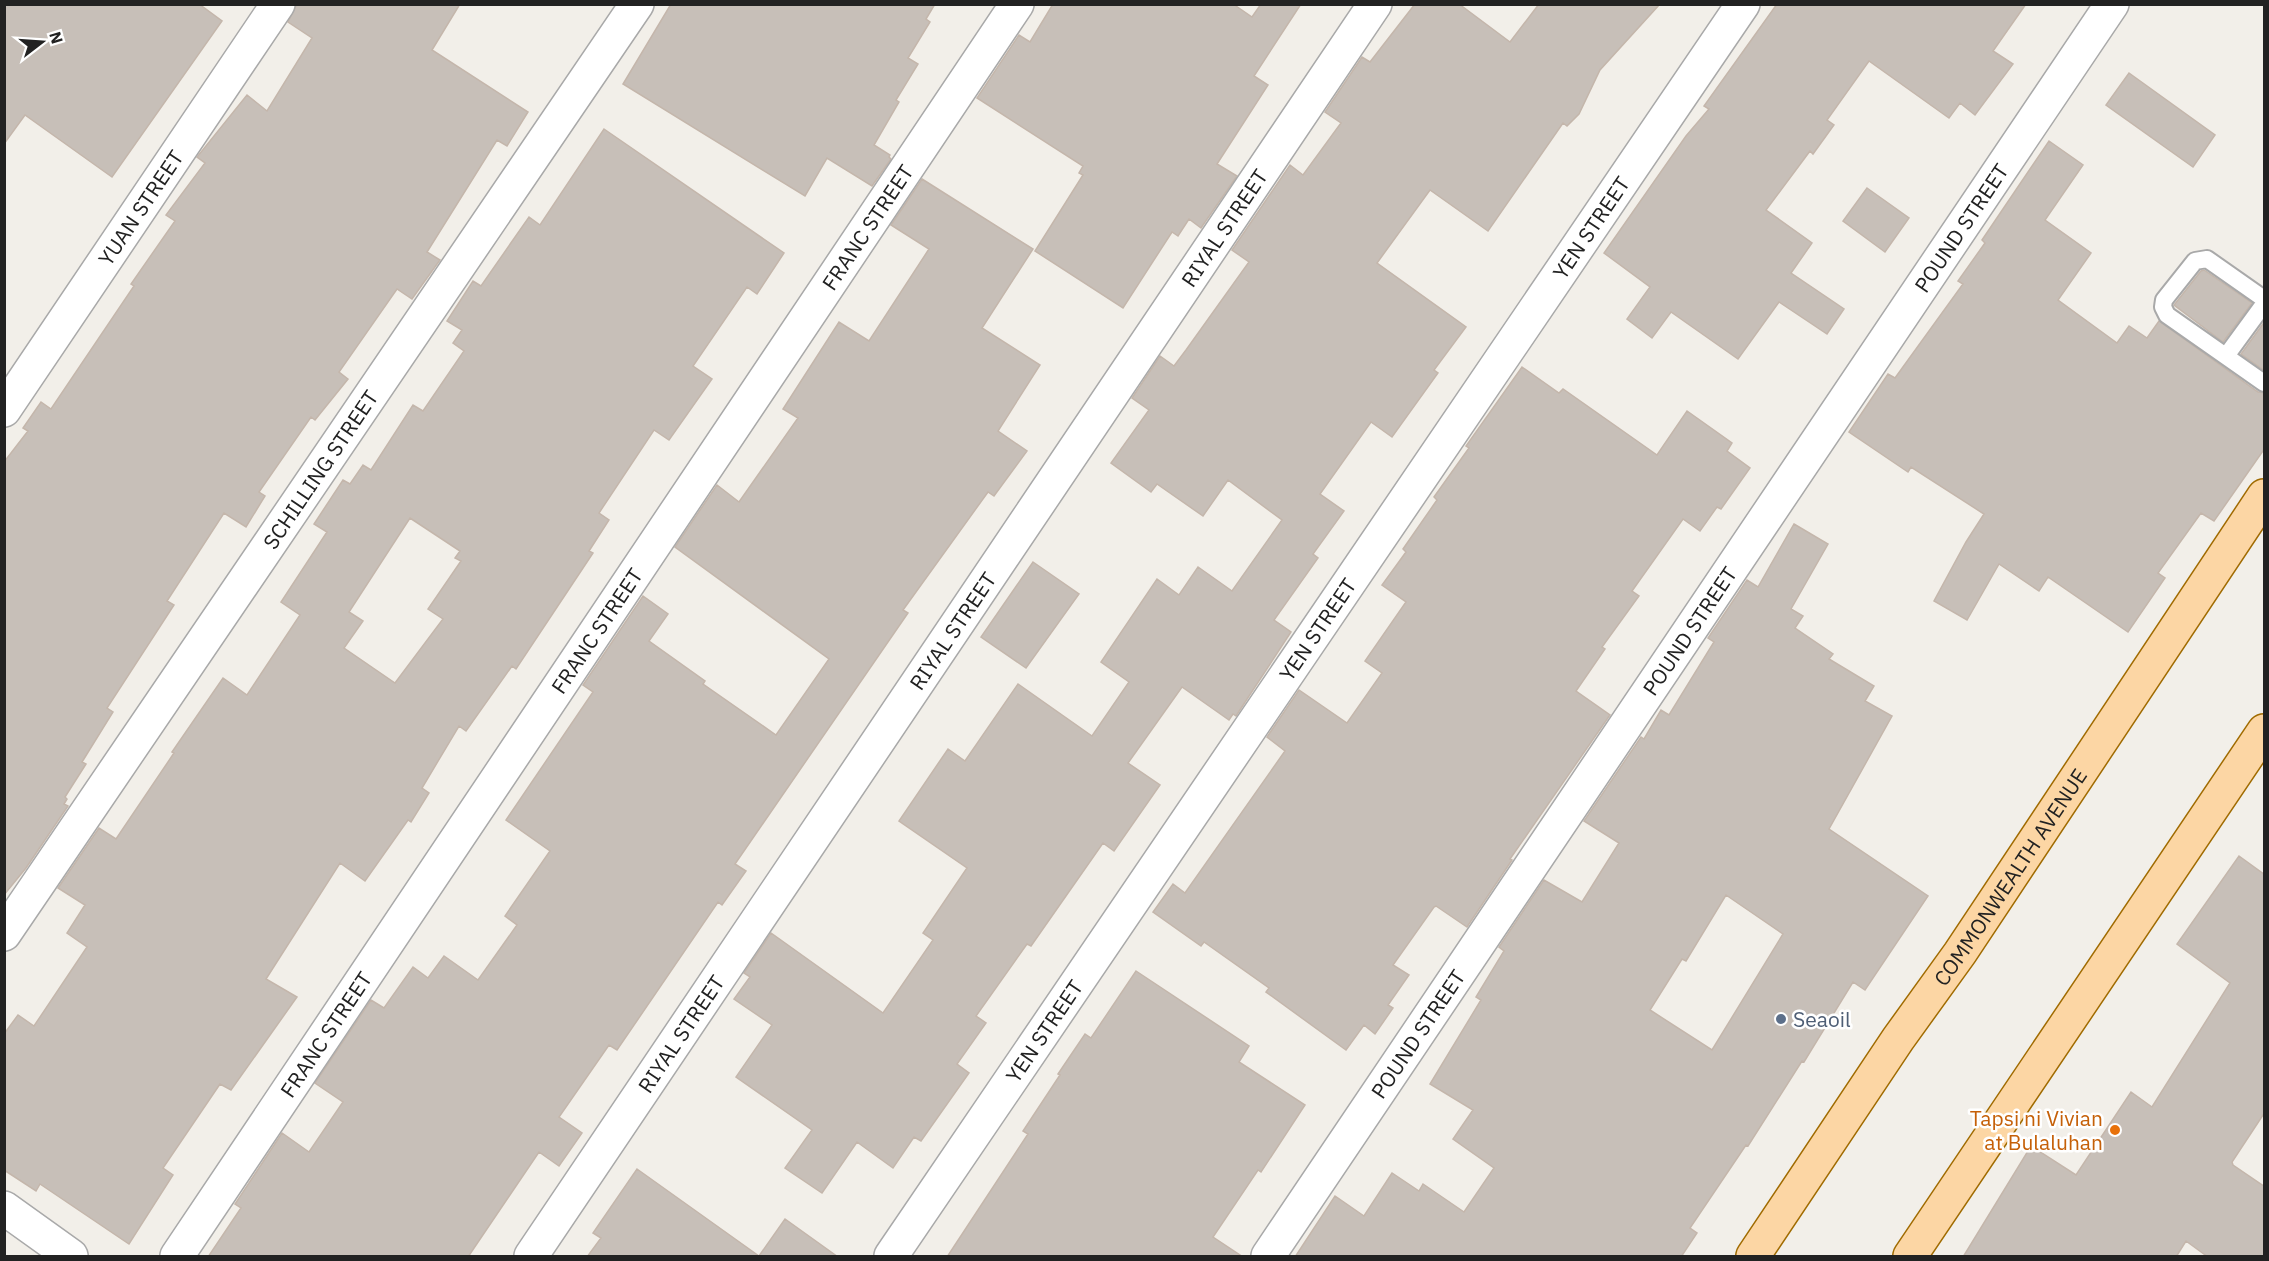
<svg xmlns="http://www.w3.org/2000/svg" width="2269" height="1261" font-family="'IBM Plex Sans',sans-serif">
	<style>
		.building { fill: #c7bfb8; stroke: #c4b6ab; stroke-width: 1.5; fill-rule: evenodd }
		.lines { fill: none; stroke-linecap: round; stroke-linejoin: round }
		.service-casing { stroke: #a9a9a9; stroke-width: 20 }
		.minor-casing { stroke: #a9a9a9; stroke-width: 36 }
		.primary-casing { stroke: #a06b00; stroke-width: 36 }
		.service { stroke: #fff; stroke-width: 16 }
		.minor { stroke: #fff; stroke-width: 33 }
		.primary { stroke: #fcd6a4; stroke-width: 33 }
		.service-dot { fill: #5c6f8a; stroke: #fff; stroke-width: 2 }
		.food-dot { fill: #e8710a; stroke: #fff; stroke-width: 2 }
		.labels { text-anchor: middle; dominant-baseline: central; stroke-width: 5; stroke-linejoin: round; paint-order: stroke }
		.street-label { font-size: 21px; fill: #222; stroke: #fff }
		.service-label { font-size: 21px; fill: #4e5e75; stroke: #fff; text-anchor: start }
		.food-label { font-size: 21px; fill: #c56008; stroke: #fff; text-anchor: end }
	</style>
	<rect width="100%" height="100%" fill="#f2efe9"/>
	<!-- building -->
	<path class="building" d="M 4,4 L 199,4 L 222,21 L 112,177 L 25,115 L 4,144 Z
		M 297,4 L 460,4 L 432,50 L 528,112 L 507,146 L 497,140 L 427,252 L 440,260 L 412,299 L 397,289 L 339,372 L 348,379 L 315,420 L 311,417 L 259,492 L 265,496 L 246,527 L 224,513 L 167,601 L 174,605 L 107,708 L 113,712 L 82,762 L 86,764 L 65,797 L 67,799 L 64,804 L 68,806 L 26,868 L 4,895 L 4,462 L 28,431 L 23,428 L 41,402 L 51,409 L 134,286 L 131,284 L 175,221 L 166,215 L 205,163 L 197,157 L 247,95 L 267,111 L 312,38 L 288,22 Z
		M 671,4 L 935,4 L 926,19 L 930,22 L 908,58 L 918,64 L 896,100 L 899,102 L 874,145 L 890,155 L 889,157 L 891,159 L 872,186 L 827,158 L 805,196 L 623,84 Z
		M 1053,4 L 1233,4 L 1252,17 L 1261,4 L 1301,4 L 1254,76 L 1268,85 L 1217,164 L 1237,176 L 1201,228 L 1189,219 L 1178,236 L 1172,232 L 1123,308 L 1035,251 L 1083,175 L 1079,173 L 1083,166 L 977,98 L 1019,35 L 1030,42 Z
		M 1415,4 L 1459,4 L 1510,42 L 1539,4 L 1660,4 L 1600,70 L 1579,114 L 1567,126 L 1563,123 L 1488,231 L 1430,190 L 1377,263 L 1466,327 L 1434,370 L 1438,373 L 1392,437 L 1371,422 L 1320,494 L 1344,511 L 1313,554 L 1318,558 L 1274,620 L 1291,632 L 1236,716 L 1233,714 L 1229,720 L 1182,687 L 1128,763 L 1160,785 L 1114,851 L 1103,843 L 1031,946 L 1027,944 L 976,1016 L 986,1023 L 957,1064 L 969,1073 L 921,1141 L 914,1137 L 893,1168 L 857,1142 L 822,1193 L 785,1168 L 812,1130 L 736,1077 L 772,1025 L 734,999 L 750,977 L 744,973 L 771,933 L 883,1013 L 933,940 L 923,933 L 967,868 L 899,821 L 948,749 L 965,761 L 1018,684 L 1092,736 L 1129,682 L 1101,662 L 1157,579 L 1179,595 L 1198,567 L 1232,591 L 1282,520 L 1228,480 L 1203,516 L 1157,484 L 1151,492 L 1111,463 L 1149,410 L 1132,398 L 1160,356 L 1174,366 L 1186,350 L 1249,262 L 1232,250 L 1290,165 L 1303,175 L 1341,123 L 1325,112 L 1362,57 L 1370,62 Z
		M 1777,4 L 2026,4 L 1993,51 L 2013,64 L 1975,115 L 1960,103 L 1949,118 L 1869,61 L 1827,120 L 1834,125 L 1813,154 L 1810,151 L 1766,210 L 1812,243 L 1791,273 L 1844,309 L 1827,334 L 1779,302 L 1738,359 L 1671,312 L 1652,338 L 1627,319 L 1650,287 L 1604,253 L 1686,136 L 1709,109 L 1704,106 Z
		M 2129,73 L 2215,135 L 2193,167 L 2106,105 Z
		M 604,129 L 784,253 L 757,294 L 747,287 L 693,366 L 712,379 L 669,440 L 654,430 L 599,513 L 609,520 L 589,551 L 593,553 L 516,669 L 512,666 L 466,731 L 459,726 L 422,788 L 429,793 L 411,822 L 408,820 L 365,881 L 340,863 L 266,979 L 297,997 L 231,1090 L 220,1084 L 163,1168 L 173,1175 L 129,1244 L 40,1184 L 36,1191 L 4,1170 L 4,1034 L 18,1015 L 34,1026 L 87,947 L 67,933 L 85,905 L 58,888 L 99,828 L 116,839 L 174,753 L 172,752 L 223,678 L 247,695 L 300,615 L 281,602 L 327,532 L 314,524 L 343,480 L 350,484 L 363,465 L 371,470 L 413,405 L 423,411 L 464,351 L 453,343 L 462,330 L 447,321 L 473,281 L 481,286 L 529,217 L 540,225 ZM 410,518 L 460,551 L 455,558 L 461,561 L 428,609 L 443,619 L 395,683 L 344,648 L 363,621 L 349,612 Z
		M 2049,141 L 2083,165 L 2045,220 L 2091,253 L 2058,300 L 2117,343 L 2129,326 L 2147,338 L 2159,321 L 2258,392 L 2265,393 L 2265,448 L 2214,521 L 2201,513 L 2158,573 L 2165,578 L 2128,632 L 2048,577 L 2039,591 L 1999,564 L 1967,620 L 1934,601 L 1966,542 L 1984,514 L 1911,467 L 1908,472 L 1849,432 L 1888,374 L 1895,378 L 1963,284 L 1958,281 L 1985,243 L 1982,240 Z
		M 922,179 L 1033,249 L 982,328 L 1040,365 L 998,431 L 1027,451 L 994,496 L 988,492 L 903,610 L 908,613 L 735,864 L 746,871 L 722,905 L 718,902 L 617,1050 L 609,1045 L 559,1117 L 582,1133 L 559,1166 L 539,1152 L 468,1257 L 208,1257 L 241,1208 L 235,1204 L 282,1133 L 309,1152 L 343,1102 L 315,1083 L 371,1000 L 384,1008 L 413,967 L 428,978 L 444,956 L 478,980 L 517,925 L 505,916 L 550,851 L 506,820 L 593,692 L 583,685 L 643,596 L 668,614 L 649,641 L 705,681 L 703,684 L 776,735 L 829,659 L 675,547 L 717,485 L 739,502 L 798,418 L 783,409 L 839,322 L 869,341 L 929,249 L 891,225 Z
		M 1867,188 L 1909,218 L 1885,252 L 1843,221 Z
		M 2204,270 L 2252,303 L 2223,342 L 2174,305 L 2201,271 Z
		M 2265,321 L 2265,371 L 2241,354 Z
		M 1522,367 L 1559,393 L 1563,389 L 1657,455 L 1687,411 L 1732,443 L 1727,451 L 1750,468 L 1721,509 L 1717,507 L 1700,531 L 1683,519 L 1632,591 L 1639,596 L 1602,647 L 1605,649 L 1576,691 L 1610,715 L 1510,859 L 1512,860 L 1467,927 L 1436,906 L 1434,907 L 1393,965 L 1409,975 L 1388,1005 L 1393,1008 L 1375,1034 L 1364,1025 L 1346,1050 L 1266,992 L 1269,988 L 1204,942 L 1201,946 L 1153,912 L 1173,884 L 1185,893 L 1285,751 L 1267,737 L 1299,690 L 1347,723 L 1382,673 L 1365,661 L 1406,602 L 1382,585 L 1406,552 L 1403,549 L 1437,500 L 1434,497 L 1469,448 L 1466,446 Z
		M 1794,524 L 1828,544 L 1791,609 L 1803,616 L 1795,628 L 1833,654 L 1829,659 L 1874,686 L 1865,701 L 1892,716 L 1829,829 L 1928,896 L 1865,990 L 1853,982 L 1804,1062 L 1802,1061 L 1748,1146 L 1746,1145 L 1690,1228 L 1697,1233 L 1681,1257 L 1295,1257 L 1335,1196 L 1364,1216 L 1392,1173 L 1419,1191 L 1423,1184 L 1464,1212 L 1494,1168 L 1453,1139 L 1473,1110 L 1430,1084 L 1481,1000 L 1476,997 L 1504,951 L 1499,947 L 1544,880 L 1582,902 L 1619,843 L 1584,821 L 1641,737 L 1644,739 L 1661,710 L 1669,715 L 1714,642 L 1708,638 L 1747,580 L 1758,587 ZM 1726,895 L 1783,934 L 1712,1050 L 1650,1010 L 1682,959 L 1686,961 Z
		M 1033,562 L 1079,594 L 1026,668 L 981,637 Z
		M 2239,856 L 2265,875 L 2265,1112 L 2232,1162 L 2233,1165 L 2265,1187 L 2265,1257 L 2208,1257 L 2186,1241 L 2176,1257 L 1963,1257 L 2031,1146 L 2076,1175 L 2131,1092 L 2152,1107 L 2230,983 L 2177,944 Z
		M 1136,971 L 1249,1046 L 1239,1062 L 1305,1105 L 1261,1172 L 1258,1170 L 1213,1237 L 1243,1257 L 947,1257 L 1028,1134 L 1023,1131 L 1060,1075 L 1058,1074 L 1085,1034 L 1091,1038 Z
		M 637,1169 L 759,1256 L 785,1219 L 838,1257 L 587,1257 L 601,1238 L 593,1233 Z"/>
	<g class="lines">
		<!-- service casing -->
		<g class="service-casing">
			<path id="service" d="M 2264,299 L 2207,259 L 2195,261 L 2164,300 L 2163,307 L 2167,315 L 2264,383
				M 2226,356 L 2264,304"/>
		</g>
		<!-- minor casing -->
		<g class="minor-casing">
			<g id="minor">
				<path id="s1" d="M 4,410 L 278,4"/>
				<path id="s2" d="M 4,934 L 637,4"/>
				<path d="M 4,1208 L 71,1256"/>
				<path id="s3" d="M 177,1256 L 1017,4"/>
				<path id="s4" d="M 531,1256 L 1375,4"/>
				<path id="s5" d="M 891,1256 L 1743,4"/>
				<path id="s6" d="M 1268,1256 L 2112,4"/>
			</g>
		</g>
		<!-- primary casing -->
		<g class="primary-casing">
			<g id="primary">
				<path id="s7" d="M 1753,1256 L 1898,1039 L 1960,953 L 2264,496"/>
				<path d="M 1910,1256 L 2264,731"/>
			</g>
		</g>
		<!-- service -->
		<use href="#service" class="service"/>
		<!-- minor -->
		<use href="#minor" class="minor"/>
		<!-- primary -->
		<use href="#primary" class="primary"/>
	</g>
	<!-- markers -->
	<circle class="service-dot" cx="1781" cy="1019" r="6"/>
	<circle class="food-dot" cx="2115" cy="1130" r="6"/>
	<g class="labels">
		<!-- street labels -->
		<g class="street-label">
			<text stroke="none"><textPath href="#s1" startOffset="244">YUAN STREET</textPath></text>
			<text stroke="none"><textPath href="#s3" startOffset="1239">FRANC STREET</textPath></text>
			<text stroke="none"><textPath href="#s4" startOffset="1240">RIYAL STREET</textPath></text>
			<text stroke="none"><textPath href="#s6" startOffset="1240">POUND STREET</textPath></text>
			<text stroke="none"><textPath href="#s5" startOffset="1244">YEN STREET</textPath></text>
			<text stroke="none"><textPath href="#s2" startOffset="562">SCHILLING STREET</textPath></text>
			<text stroke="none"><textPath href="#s3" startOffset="753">FRANC STREET</textPath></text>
			<text stroke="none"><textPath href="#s4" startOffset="754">RIYAL STREET</textPath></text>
			<text stroke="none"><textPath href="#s5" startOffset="758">YEN STREET</textPath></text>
			<text stroke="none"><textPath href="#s6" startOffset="754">POUND STREET</textPath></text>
			<text stroke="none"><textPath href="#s7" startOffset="458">COMMONWEALTH AVENUE</textPath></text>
			<text stroke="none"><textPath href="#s5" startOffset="272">YEN STREET</textPath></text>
			<text stroke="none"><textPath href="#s3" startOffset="267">FRANC STREET</textPath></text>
			<text stroke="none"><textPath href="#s4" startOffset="268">RIYAL STREET</textPath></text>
			<text stroke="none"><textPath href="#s6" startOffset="268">POUND STREET</textPath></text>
		</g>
		<!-- service labels -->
		<g class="service-label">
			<text x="1793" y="1019">Seaoil</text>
		</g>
		<!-- food labels -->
		<g class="food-label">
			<text x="2103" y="1118">Tapsi ni Vivian<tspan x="2103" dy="24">at Bulaluhan</tspan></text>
		</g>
	</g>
	<!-- border -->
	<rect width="2269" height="1261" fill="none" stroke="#222222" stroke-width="12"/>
	<!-- north arrow -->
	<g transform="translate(42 42) rotate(73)" stroke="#ffffff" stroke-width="4.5" paint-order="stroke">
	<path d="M0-4.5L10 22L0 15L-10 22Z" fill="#222222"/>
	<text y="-9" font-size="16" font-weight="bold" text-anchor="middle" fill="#222222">N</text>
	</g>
</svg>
